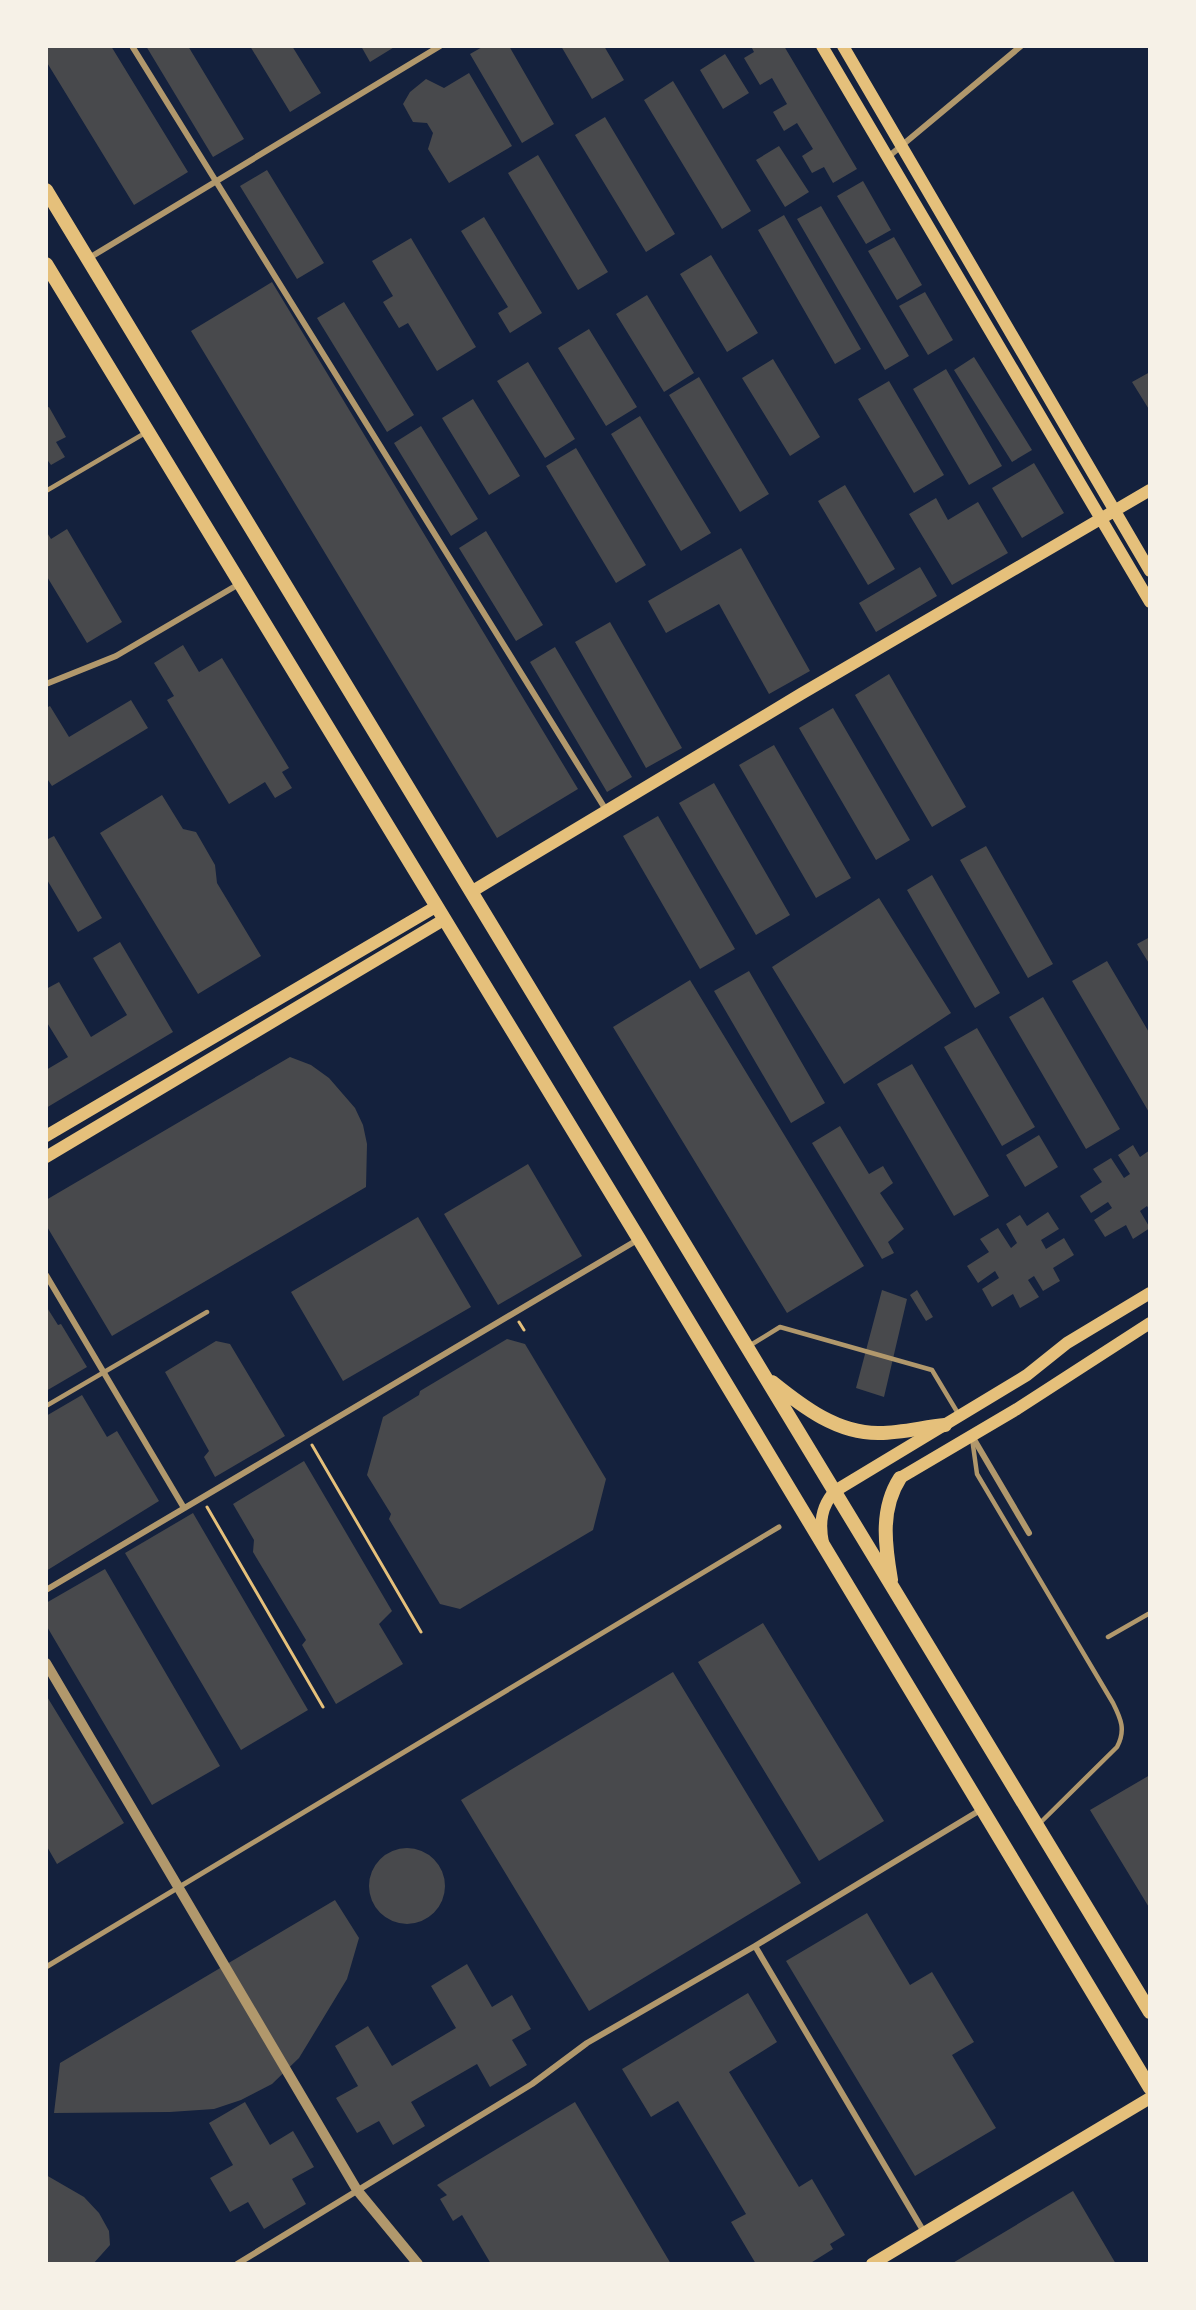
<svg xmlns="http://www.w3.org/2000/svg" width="1196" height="2310" font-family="Figtree,sans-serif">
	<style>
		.building { fill: #48494c }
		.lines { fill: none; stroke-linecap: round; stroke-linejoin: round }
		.path { stroke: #e5c07b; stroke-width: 3 }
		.service { stroke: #b1986c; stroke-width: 4.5 }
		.pedestrian { stroke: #b1986c; stroke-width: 5 }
		.minor { stroke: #b1986c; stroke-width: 6 }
		.tertiary { stroke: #b1986c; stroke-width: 10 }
		.secondary { stroke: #e5c07b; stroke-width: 12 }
		.primary { stroke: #e5c07b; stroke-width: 14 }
	</style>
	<rect width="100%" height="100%" fill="#14213d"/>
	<!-- building -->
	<path class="building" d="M 46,46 L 111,46 L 188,172 L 134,205 L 46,61 Z
		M 146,46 L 188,46 L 244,139 L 213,157 Z
		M 250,46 L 292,46 L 321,93 L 290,112 Z
		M 361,46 L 396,46 L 370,62 Z
		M 484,46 L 509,46 L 554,124 L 522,143 L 470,54 Z
		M 561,46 L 604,46 L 624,80 L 592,99 Z
		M 751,46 L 784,46 L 857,169 L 833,183 L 824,167 L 812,173 L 802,156 L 813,149 L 797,123 L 784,131 L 773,112 L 787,104 L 772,78 L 760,85 L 744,58 L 754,52 Z
		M 725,54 L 749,93 L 723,109 L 700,70 Z
		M 469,73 L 512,146 L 449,183 L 428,149 L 433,133 L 427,123 L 413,122 L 403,104 L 410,92 L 426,79 L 444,88 Z
		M 673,81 L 751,211 L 722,229 L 644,100 Z
		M 605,117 L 675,234 L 646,252 L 575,135 Z
		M 779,146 L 809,192 L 785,207 L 756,160 Z
		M 538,155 L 608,272 L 578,290 L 508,173 Z
		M 267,170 L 324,263 L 297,279 L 240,186 Z
		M 863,181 L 891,230 L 866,244 L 837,196 Z
		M 821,206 L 909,356 L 885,370 L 797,219 Z
		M 784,215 L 861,349 L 835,364 L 758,230 Z
		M 484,217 L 542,313 L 510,333 L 498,313 L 508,307 L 461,231 Z
		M 894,237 L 922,285 L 897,300 L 868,251 Z
		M 411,238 L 476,347 L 437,371 L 408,323 L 399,328 L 383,302 L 393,296 L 372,261 Z
		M 711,255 L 758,333 L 727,352 L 680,274 Z
		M 272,282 L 578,789 L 497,838 L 191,331 Z
		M 925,292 L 953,340 L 928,355 L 899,306 Z
		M 647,295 L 694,373 L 664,392 L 616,314 Z
		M 344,302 L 414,415 L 387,432 L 317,318 Z
		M 589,329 L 637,407 L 606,426 L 558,348 Z
		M 974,357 L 1032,450 L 1012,462 L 954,370 Z
		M 773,359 L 820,437 L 790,456 L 742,378 Z
		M 528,362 L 575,439 L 545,458 L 497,381 Z
		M 946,369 L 1002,466 L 969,485 L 913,389 Z
		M 1150,372 L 1150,411 L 1132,382 Z
		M 699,377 L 769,494 L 740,512 L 669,395 Z
		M 889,381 L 944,475 L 914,493 L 858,399 Z
		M 473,399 L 520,476 L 489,495 L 442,418 Z
		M 49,407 L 66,437 L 56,442 L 65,457 L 51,465 L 46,458 L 46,408 Z
		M 640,416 L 711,533 L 681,551 L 611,434 Z
		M 421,426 L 478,519 L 451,536 L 394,443 Z
		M 576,448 L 646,565 L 616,583 L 546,466 Z
		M 1034,463 L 1064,513 L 1022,538 L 992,488 Z
		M 845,485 L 895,569 L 868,585 L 818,501 Z
		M 936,498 L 948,520 L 978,502 L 1008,553 L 952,585 L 909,514 Z
		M 67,529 L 122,622 L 87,643 L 46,575 L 46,531 L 51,539 Z
		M 486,531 L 543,625 L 516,641 L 459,548 Z
		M 741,548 L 810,671 L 769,694 L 719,604 L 666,633 L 648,601 Z
		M 920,567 L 937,596 L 876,632 L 859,603 Z
		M 610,622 L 682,748 L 646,768 L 575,642 Z
		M 183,645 L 199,672 L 222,658 L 289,768 L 282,772 L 292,788 L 275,798 L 265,782 L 229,804 L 167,700 L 174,696 L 154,663 Z
		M 555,647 L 632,777 L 607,792 L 530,662 Z
		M 889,674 L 966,807 L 932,827 L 855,695 Z
		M 131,700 L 148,728 L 52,786 L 46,777 L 46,708 L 50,706 L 69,737 Z
		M 833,708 L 910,840 L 876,860 L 799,728 Z
		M 774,745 L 851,878 L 816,898 L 739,765 Z
		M 714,783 L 790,915 L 756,935 L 679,803 Z
		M 162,795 L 183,829 L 196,832 L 215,865 L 217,883 L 261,956 L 198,994 L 100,833 Z
		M 658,816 L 735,949 L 700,969 L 623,836 Z
		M 54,836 L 102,918 L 78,932 L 46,878 L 46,840 Z
		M 986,846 L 1053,964 L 1028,978 L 960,860 Z
		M 932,875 L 1000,993 L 975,1008 L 907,890 Z
		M 879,898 L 951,1013 L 844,1084 L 772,967 Z
		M 1150,937 L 1150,965 L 1137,944 Z
		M 120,942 L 173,1032 L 46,1108 L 46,1070 L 68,1057 L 46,1021 L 46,989 L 59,982 L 91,1037 L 127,1015 L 93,958 Z
		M 1107,961 L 1150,1034 L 1150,1114 L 1072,981 Z
		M 749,971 L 825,1103 L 791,1123 L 714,991 Z
		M 690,980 L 864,1266 L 787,1313 L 613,1027 Z
		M 1043,997 L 1120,1129 L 1086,1149 L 1009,1017 Z
		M 977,1028 L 1035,1127 L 1002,1146 L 944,1047 Z
		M 290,1057 L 311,1065 L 329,1078 L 355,1108 L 363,1125 L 367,1144 L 366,1187 L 112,1336 L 46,1225 L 46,1200 Z
		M 912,1064 L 989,1196 L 954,1216 L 877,1084 Z
		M 840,1126 L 869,1174 L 883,1166 L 893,1183 L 880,1193 L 904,1229 L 888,1242 L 894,1253 L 882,1259 L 812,1143 Z
		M 1039,1135 L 1058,1167 L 1025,1187 L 1006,1155 Z
		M 1133,1145 L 1140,1157 L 1150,1150 L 1150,1211 L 1147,1206 L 1140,1211 L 1150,1228 L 1133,1239 L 1126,1225 L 1105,1237 L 1094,1220 L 1112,1208 L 1108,1202 L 1091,1213 L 1080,1196 L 1102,1182 L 1093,1169 L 1111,1158 L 1124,1178 L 1130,1174 L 1118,1155 Z
		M 528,1164 L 582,1256 L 498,1305 L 444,1214 Z
		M 1048,1212 L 1059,1229 L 1041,1240 L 1046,1249 L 1064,1238 L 1074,1255 L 1053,1268 L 1060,1281 L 1043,1291 L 1034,1276 L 1028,1280 L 1039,1297 L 1020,1308 L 1013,1294 L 992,1307 L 982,1289 L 999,1278 L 995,1271 L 978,1283 L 967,1266 L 989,1252 L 980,1239 L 998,1228 L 1011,1248 L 1017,1243 L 1006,1224 L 1020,1215 L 1027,1226 Z
		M 418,1217 L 471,1307 L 343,1381 L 291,1292 Z
		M 882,1290 L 907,1299 L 884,1397 L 856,1388 Z
		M 917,1290 L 933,1317 L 926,1321 L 910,1295 Z
		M 46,1306 L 58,1325 L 61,1324 L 87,1367 L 46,1391 Z
		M 507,1339 L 525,1344 L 606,1479 L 593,1530 L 460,1609 L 440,1604 L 389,1519 L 391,1514 L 367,1475 L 383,1417 L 419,1395 L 420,1391 Z
		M 216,1341 L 230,1344 L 285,1436 L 215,1477 L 204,1457 L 209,1451 L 165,1372 Z
		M 82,1395 L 107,1437 L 117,1431 L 159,1501 L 46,1571 L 46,1416 Z
		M 304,1461 L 392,1611 L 379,1624 L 403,1664 L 336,1704 L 302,1645 L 306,1640 L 253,1552 L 254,1540 L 233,1504 Z
		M 193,1513 L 308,1710 L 241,1750 L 125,1553 Z
		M 105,1569 L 220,1766 L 152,1805 L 46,1625 L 46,1603 Z
		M 763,1623 L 884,1821 L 819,1861 L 698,1662 Z
		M 673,1672 L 801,1883 L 589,2011 L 461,1800 Z
		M 46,1695 L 124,1823 L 57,1864 L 46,1845 Z
		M 1150,1775 L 1150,1909 L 1090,1810 Z
		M369 1886a38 38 0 1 1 76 0a38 38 0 1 1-76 0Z
		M 335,1900 L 359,1938 L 347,1979 L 299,2058 L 272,2084 L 241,2100 L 214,2109 L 170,2112 L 54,2113 L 60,2063 Z
		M 867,1913 L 910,1985 L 932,1972 L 974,2042 L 952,2055 L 996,2128 L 915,2176 L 786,1961 Z
		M 467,1964 L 492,2007 L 512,1995 L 531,2029 L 512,2040 L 527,2065 L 490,2087 L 477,2064 L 411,2102 L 425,2126 L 393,2145 L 379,2121 L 357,2133 L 336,2098 L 358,2086 L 335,2046 L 368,2026 L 392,2066 L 456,2028 L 431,1986 Z
		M 748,1993 L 777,2042 L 729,2072 L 799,2187 L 812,2179 L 845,2235 L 830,2244 L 833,2249 L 809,2264 L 756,2264 L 731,2222 L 746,2214 L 678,2101 L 651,2117 L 622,2069 Z
		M 245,2102 L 270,2145 L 293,2131 L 314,2167 L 292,2179 L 306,2204 L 264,2229 L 248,2202 L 230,2212 L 210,2178 L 233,2165 L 209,2123 Z
		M 575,2102 L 671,2264 L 491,2264 L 462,2215 L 453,2221 L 440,2199 L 447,2195 L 437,2185 Z
		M 46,2175 L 84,2197 L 99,2213 L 109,2231 L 110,2245 L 93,2264 L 46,2264 Z
		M 1073,2191 L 1116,2264 L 951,2264 Z"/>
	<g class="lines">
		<!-- path -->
		<path class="path" d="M 519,1322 L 524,1330
			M 312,1445 L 421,1632
			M 207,1507 L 323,1707"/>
		<!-- service -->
		<path class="service" d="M 46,491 L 145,433
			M 749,1346 L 780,1327 L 932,1370 L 959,1415
			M 46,1406 L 207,1312
			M 972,1438 L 977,1474 L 1113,1703 C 1121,1719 1126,1730 1117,1747 L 1039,1824
			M 1108,1637 L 1150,1613"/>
		<!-- pedestrian -->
		<path class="pedestrian" d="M 46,1967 L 779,1527"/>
		<!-- minor -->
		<path class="minor" d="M 132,46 L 606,810
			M 888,157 L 1021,46
			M 89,258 L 440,46
			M 46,684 L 116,656 L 239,584
			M 46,1275 L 184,1508
			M 972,1436 L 1029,1533
			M 46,1590 L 639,1239
			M 755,1946 L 924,2232
			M 237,2264 L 532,2084 L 587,2043 L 755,1946 L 982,1809"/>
		<!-- tertiary -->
		<path class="tertiary" d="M 46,1663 L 357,2190 L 418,2264"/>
		<!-- secondary -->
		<path class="secondary" d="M 822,46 L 1150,602
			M 843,46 L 1150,571
			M 471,892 L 801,694 L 1150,490
			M 46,1136 L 437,906
			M 46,1157 L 445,919
			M 900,1478 L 1017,1409 L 1150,1323
			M 823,1543 C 819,1523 821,1506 835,1491 L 1027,1375 L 1067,1343 L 1150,1293
			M 872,2264 L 1150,2098"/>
		<!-- primary -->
		<path class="primary" d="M 46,190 L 1150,2012
			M 46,264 L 639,1239 L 1150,2088
			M 772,1382 C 803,1407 838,1434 880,1433 C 901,1433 924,1427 945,1425
			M 891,1580 C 885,1545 880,1509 900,1478"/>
	</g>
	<!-- border -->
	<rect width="1196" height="2310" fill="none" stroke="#f6f1e7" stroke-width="96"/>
</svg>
